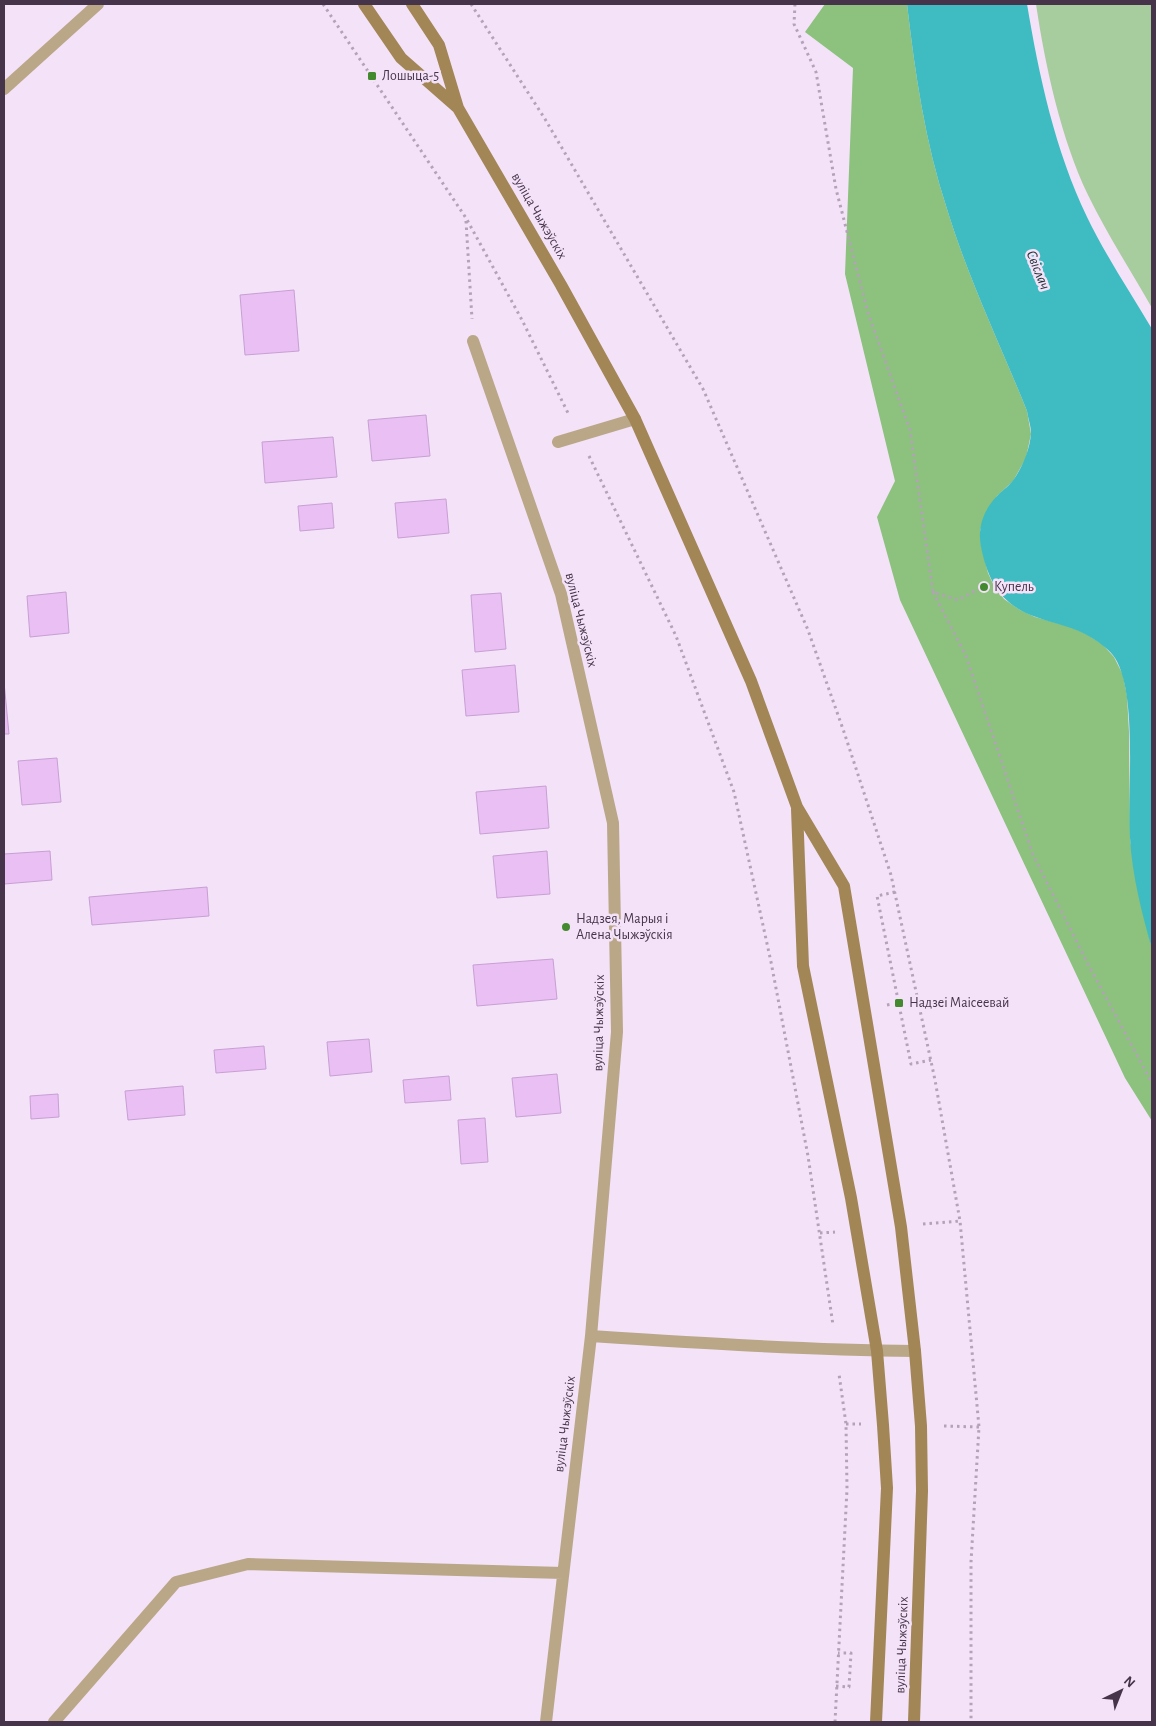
<svg xmlns="http://www.w3.org/2000/svg" width="1156" height="1726" font-family="'Alegreya Sans',sans-serif">
	<style>
		.green { fill: #a7cc9d }
		.forest { fill: #8cc17e }
		.water { fill: #3ebcc1 }
		.building { fill: #e9bff4; stroke: #c89fd3 }
		.lines { fill: none; stroke-linecap: round; stroke-linejoin: round }
		.path { stroke: #b3a2b8; stroke-width: 3; stroke-dasharray: 2.5 4; stroke-linecap: butt }
		.street { stroke: #baa787; stroke-width: 12 }
		.secondary { stroke: #a28656; stroke-width: 12 }
		.poi-dot { fill: #43892e; stroke: #f3e2f8; stroke-width: 2 }
		.labels { text-anchor: middle; dominant-baseline: central; stroke-width: 5; stroke-linejoin: round; paint-order: stroke }
		.poi-label { font-size: 14px; fill: #46344a; stroke: #f3e2f8; text-anchor: start }
		.street-label { font-size: 14px; fill: #46344a; stroke: #f3e2f8 }
		.water-label { font-size: 15px; font-style: italic; fill: #1c3132; stroke: #f3e2f8 }
	</style>
	<rect width="100%" height="100%" fill="#f3e2f8"/>
	<!-- green -->
	<path class="green" d="M 1036,4 L 1152,4 L 1152,308 C 1131,271 1107,234 1088,195 C 1061,139 1045,65 1036,4 Z"/>
	<!-- forest -->
	<path class="forest" d="M 825,4 L 907,4 C 915,73 925,142 947,209 C 968,278 1000,344 1027,411 L 1031,434 L 1026,458 L 1013,481 L 997,496 L 980,530 L 981,545 L 988,573 L 994,586 L 1004,599 L 1020,610 L 1035,617 L 1071,627 L 1086,634 L 1102,644 L 1114,657 L 1123,675 L 1127,696 L 1129,732 L 1130,839 L 1137,885 L 1152,949 L 1152,1121 L 1125,1078 L 900,600 L 877,517 L 895,481 L 845,274 L 853,68 L 805,32 Z"/>
	<!-- water -->
	<path class="water" d="M 907,4 L 1027,4 C 1039,76 1055,150 1087,217 C 1106,256 1130,292 1152,329 L 1152,949 C 1142,914 1132,875 1130,838 C 1127,792 1138,695 1115,658 C 1110,650 1100,643 1092,638 C 1075,627 1055,624 1036,617 C 1001,605 988,581 981,547 C 977,527 984,509 998,495 C 1003,490 1010,485 1014,479 C 1023,466 1030,449 1031,433 C 1031,426 1028,418 1027,411 C 1000,344 968,278 947,209 C 925,142 915,73 907,4 Z"/>
	<!-- building -->
	<path class="building" d="M 294,290 L 299,351 L 245,355 L 240,295 Z
		M 426,415 L 430,456 L 372,461 L 368,420 Z
		M 333,437 L 337,477 L 265,483 L 262,442 Z
		M 446,499 L 449,533 L 398,538 L 395,503 Z
		M 332,503 L 334,528 L 300,531 L 298,506 Z
		M 66,592 L 69,633 L 30,637 L 27,596 Z
		M 501,593 L 506,649 L 475,652 L 471,595 Z
		M 515,665 L 519,712 L 466,716 L 462,670 Z
		M 4,682 L 9,734 L 4,734 Z
		M 57,758 L 61,802 L 22,805 L 18,761 Z
		M 546,786 L 549,828 L 480,834 L 476,792 Z
		M 50,851 L 52,880 L 4,884 L 4,854 Z
		M 547,851 L 550,894 L 497,898 L 493,856 Z
		M 207,887 L 209,916 L 92,925 L 89,897 Z
		M 553,959 L 557,999 L 477,1006 L 473,965 Z
		M 369,1039 L 372,1072 L 330,1076 L 327,1042 Z
		M 264,1046 L 266,1069 L 216,1073 L 214,1050 Z
		M 557,1074 L 561,1113 L 516,1117 L 512,1078 Z
		M 449,1076 L 451,1100 L 405,1103 L 403,1080 Z
		M 183,1086 L 185,1115 L 128,1120 L 125,1091 Z
		M 58,1094 L 59,1117 L 31,1119 L 30,1096 Z
		M 485,1118 L 488,1162 L 461,1164 L 458,1120 Z"/>
	<g class="lines">
		<!-- path -->
		<path class="path" d="M 323,4 L 466,218 L 522,320 L 569,415
			M 471,4 L 545,119 L 703,389 L 808,630 L 844,732 L 891,875 L 935,1080 L 960,1221 L 979,1427 L 971,1562 L 971,1722
			M 795,4 L 794,24 L 816,72 L 836,189 L 868,313 L 910,430 L 933,592 L 958,600 L 984,586
			M 466,221 L 472,319
			M 589,456 L 676,636 L 734,792 L 771,962 L 808,1156 L 833,1325
			M 933,592 L 966,656 L 1033,855 L 1088,964 L 1152,1083
			M 895,892 L 877,896 L 911,1064 L 931,1060
			M 887,1005 L 899,1003
			M 923,1224 L 960,1221
			M 820,1233 L 835,1232
			M 846,1424 L 861,1424
			M 944,1426 L 979,1427
			M 836,1686 L 849,1687 L 851,1653 L 838,1653
			M 835,1722 L 847,1489 L 846,1424 L 839,1374"/>
		<!-- street -->
		<path class="street" d="M 4,89 L 98,4
			M 473,341 L 561,594 L 613,823 L 617,1032 L 591,1336 L 546,1722
			M 558,442 L 635,419
			M 591,1336 C 699,1343 807,1350 915,1351
			M 54,1722 L 176,1582 L 248,1564 L 563,1573"/>
		<!-- secondary -->
		<path class="secondary" d="M 364,4 L 401,58 L 458,108
			M 412,4 L 439,45 L 458,108 L 561,285 L 635,419 L 751,681 L 797,807 L 844,886 L 901,1227 L 915,1351 L 921,1426 L 922,1491 L 914,1722
			M 797,809 L 803,966 L 851,1198 L 877,1351 L 883,1425 L 887,1488 L 876,1722"/>
	</g>
	<!-- markers -->
	<g class="poi-dot">
		<rect x="367" y="71" width="10" height="10" rx="2.5"/>
		<circle cx="984" cy="587" r="5"/>
		<circle cx="566" cy="927" r="5"/>
		<rect x="894" y="998" width="10" height="10" rx="2.5"/>
	</g>
	<g class="labels">
		<!-- poi labels -->
		<g class="poi-label">
			<text x="382" y="76">Лошыца-5</text>
			<text x="994" y="587">Купель</text>
			<text x="576" y="919">Надзея, Марыя і<tspan x="576" dy="16">Алена Чыжэўскія</tspan></text>
			<text x="909" y="1003">Надзеі Маісеевай</text>
		</g>
		<!-- street labels -->
		<g class="street-label">
			<text transform="translate(539 216) rotate(60)">вуліца Чыжэўскіх</text>
			<text transform="translate(581 620) rotate(76)">вуліца Чыжэўскіх</text>
			<text transform="translate(599 1023) rotate(-89)">вуліца Чыжэўскіх</text>
			<text transform="translate(565 1424) rotate(-83)">вуліца Чыжэўскіх</text>
			<text transform="translate(902 1645) rotate(-88)">вуліца Чыжэўскіх</text>
		</g>
		<!-- water labels -->
		<g class="water-label">
			<text transform="translate(1038 270) rotate(68)">Свіслач</text>
		</g>
	</g>
	<!-- border -->
	<rect width="1156" height="1726" fill="none" stroke="#46344a" stroke-width="10"/>
	<!-- north arrow -->
	<g transform="translate(1121 1691) rotate(43)" stroke="#f3e2f8" stroke-width="4" paint-order="stroke">
	<path d="M0-4L9 19L0 12L-9 19Z" fill="#46344a"/>
	<text y="-8" font-size="14" font-weight="bold" text-anchor="middle" fill="#46344a">N</text>
	</g>
</svg>
